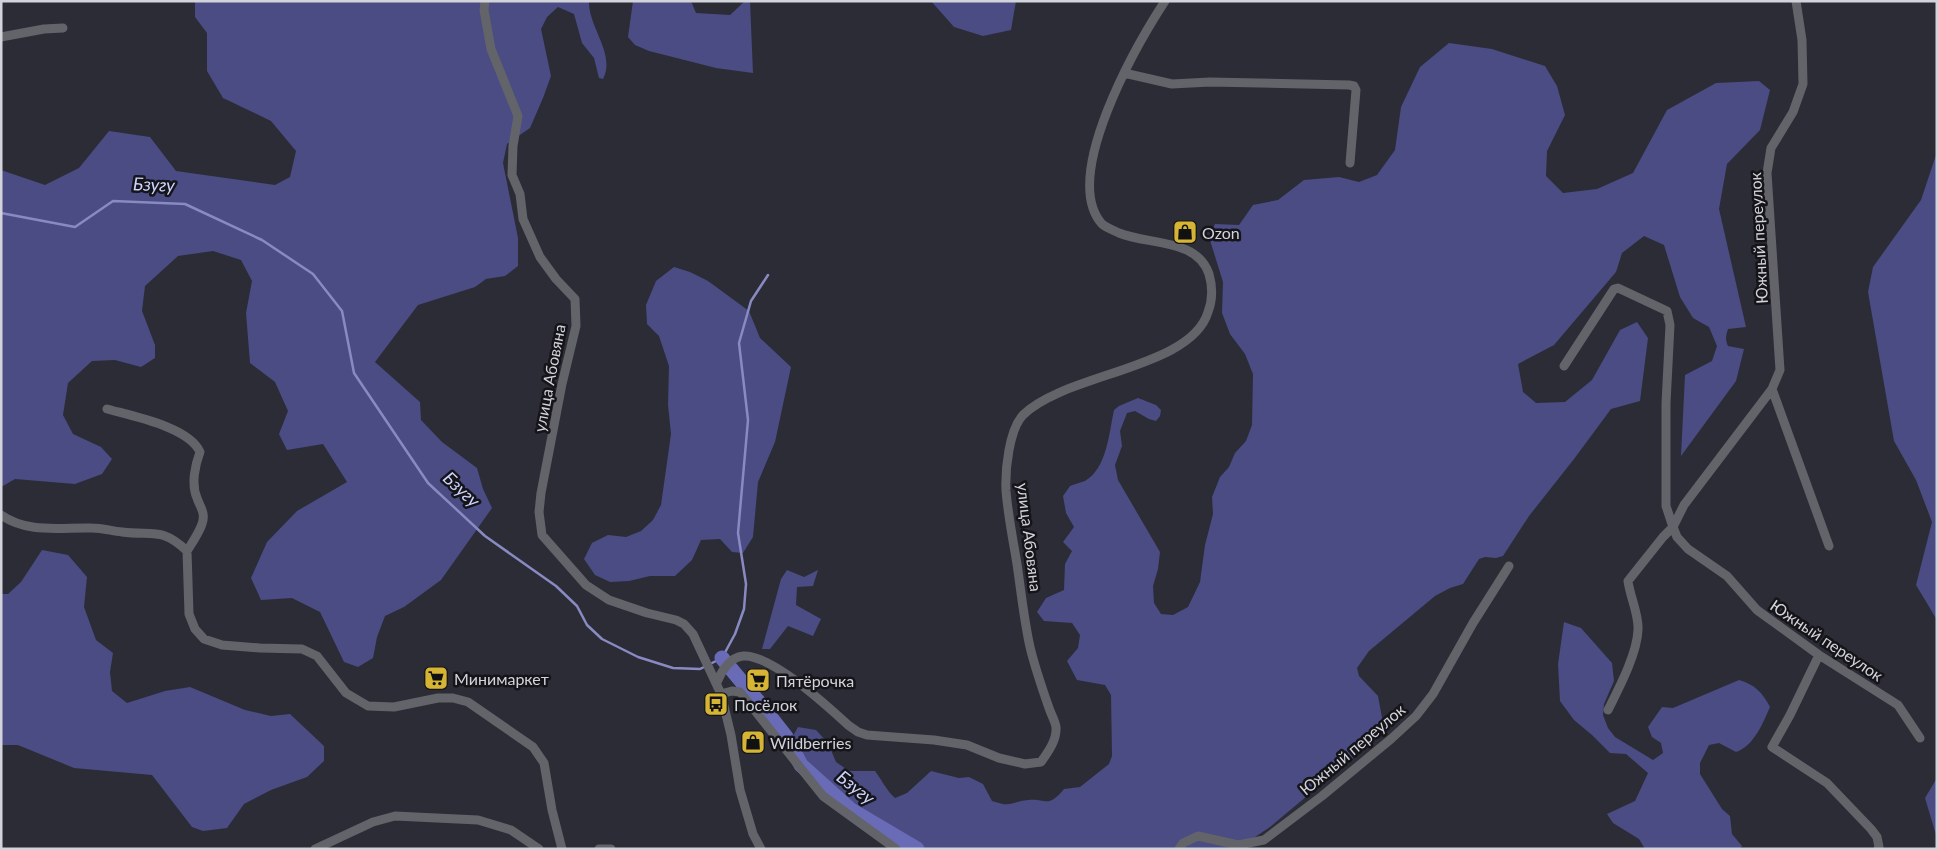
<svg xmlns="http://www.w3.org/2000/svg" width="1938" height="850" font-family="Lato,sans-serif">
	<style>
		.green { fill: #4a4c83 }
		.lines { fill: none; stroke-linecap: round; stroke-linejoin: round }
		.stream { stroke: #898ac2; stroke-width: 2.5 }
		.river { stroke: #696bb7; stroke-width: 15 }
		.minor { stroke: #636469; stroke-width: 9 }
		.labels { text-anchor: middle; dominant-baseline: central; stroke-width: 5; stroke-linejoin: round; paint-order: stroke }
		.poi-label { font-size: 16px; fill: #d3d4db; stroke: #141419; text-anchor: start }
		.street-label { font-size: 16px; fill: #d3d4db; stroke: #141419 }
		.water-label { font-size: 18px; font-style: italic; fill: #cfd4fe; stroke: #141419 }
	</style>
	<rect width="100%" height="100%" fill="#2b2c36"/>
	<!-- green -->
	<path class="green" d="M 195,1 L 589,1 C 588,27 616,54 603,79 L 599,78 L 594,58 L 582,43 L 574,14 L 558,7 L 547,17 L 541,29 L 551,76 L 543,98 L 530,128 L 507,144 L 503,163 L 518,238 L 518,266 L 505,276 L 486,279 L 475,287 L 418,305 L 375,362 L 420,402 L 421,420 L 442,442 L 477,468 L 483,489 L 492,508 L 441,580 L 404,607 L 385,616 L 377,637 L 373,658 L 358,667 L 344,662 L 320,612 L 292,598 L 261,600 L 251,578 L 267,542 L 297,511 L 347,482 L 323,444 L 287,450 L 279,434 L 288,411 L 275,382 L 250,363 L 246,313 L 252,281 L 241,260 L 213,251 L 178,256 L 145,286 L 142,311 L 155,345 L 155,358 L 141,367 L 115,360 L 92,361 L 68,383 L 63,415 L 73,434 L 101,447 L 112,459 L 102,474 L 75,484 L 15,479 L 3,486 L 1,484 L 1,170 L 45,185 L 79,168 L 109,131 L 150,137 L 176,171 L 275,185 L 290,177 L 296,151 L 271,121 L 223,98 L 207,71 L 207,33 L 195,17 Z
		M 633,1 L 691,1 L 696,13 L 730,15 L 745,1 L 750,1 L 753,73 L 716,68 L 649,51 L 635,45 L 628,37 Z
		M 931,1 L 1016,1 L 1011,30 L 983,36 L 954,27 Z
		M 1449,43 L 1492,49 L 1545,66 L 1557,86 L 1565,115 L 1547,151 L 1546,176 L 1563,193 L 1597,189 L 1633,173 L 1667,110 L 1716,83 L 1759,81 L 1770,90 L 1760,130 L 1727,164 L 1719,209 L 1746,327 L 1728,329 C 1726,335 1725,340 1728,346 L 1744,349 L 1736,381 L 1681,456 L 1685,375 L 1712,361 L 1717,346 L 1709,327 L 1693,318 L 1680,297 L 1664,245 L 1644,236 L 1622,253 L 1616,272 L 1554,345 L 1518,364 L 1523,392 L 1536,403 L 1565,402 L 1592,380 L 1620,330 L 1637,322 L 1648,338 L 1640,401 L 1611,409 L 1574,459 L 1529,516 L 1503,556 L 1496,558 L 1485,557 L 1479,559 L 1463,584 L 1450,588 L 1435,596 L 1369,651 L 1357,668 L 1359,676 L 1378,696 L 1383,723 L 1369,744 L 1270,827 L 1255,837 L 1226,849 L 909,849 C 872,824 833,806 804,771 C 798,764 793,754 788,745 L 798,727 L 816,730 L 828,743 L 836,762 L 849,771 L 875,771 C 882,780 886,790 895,798 L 907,793 L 931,771 L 959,778 L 969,777 L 983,784 L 992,801 C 1013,808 1009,802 1028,800 C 1047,798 1047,809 1064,789 L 1080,787 L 1109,764 L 1112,756 L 1111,695 L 1105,685 L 1077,680 L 1067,661 L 1078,648 L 1080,635 L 1072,623 L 1044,621 L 1037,612 L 1046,598 L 1064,590 L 1065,564 L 1072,551 L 1063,542 L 1074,527 L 1066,513 L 1063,496 L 1070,486 C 1074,484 1080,483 1085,481 C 1107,468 1109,433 1114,410 L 1119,406 L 1138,398 L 1156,405 L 1161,410 L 1160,416 L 1156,421 L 1149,419 L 1135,411 L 1127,413 L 1120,431 L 1122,446 L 1115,465 L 1118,480 L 1160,552 L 1158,569 L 1153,586 L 1154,603 L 1161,614 L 1173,615 L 1188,607 L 1200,582 L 1205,545 L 1213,514 L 1212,497 L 1220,477 L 1229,467 L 1235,453 L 1246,441 L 1252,425 L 1253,374 L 1245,354 L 1230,334 L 1222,313 L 1223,282 L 1209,237 L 1215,224 L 1239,225 L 1253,205 L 1278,200 L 1304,180 L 1339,177 L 1359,182 L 1377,175 L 1395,150 L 1401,107 L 1420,67 Z
		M 1937,152 L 1937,620 L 1916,585 L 1932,522 L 1916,480 L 1894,441 L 1868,292 L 1873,267 L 1921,200 Z
		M 674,267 L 690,272 L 708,281 L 749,311 L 760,338 L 791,367 L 775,442 L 758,482 L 753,537 L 743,553 L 732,552 L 720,539 L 701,540 L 692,560 L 675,576 L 650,576 L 629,581 L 610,582 L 595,575 L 584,559 L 592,543 L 608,535 L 626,537 L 641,531 L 653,520 L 661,505 L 671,434 L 668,405 L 669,366 L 659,336 L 647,324 L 646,305 L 656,281 Z
		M 42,550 L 68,555 L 87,577 L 84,607 L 96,640 L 113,653 L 110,672 L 112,691 L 127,703 L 165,691 L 190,687 L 245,710 L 271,716 L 290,714 L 324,746 L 324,761 L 307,777 L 271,790 L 244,804 L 227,828 L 203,831 L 192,827 L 152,775 L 74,768 L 18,745 L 1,745 L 1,594 L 8,594 L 21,582 Z
		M 787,570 L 804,577 L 818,570 L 813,586 L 797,587 L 796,605 L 821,619 L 813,636 L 788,626 L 770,649 L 762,649 L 781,579 Z
		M 1564,622 L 1581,628 L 1612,663 L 1614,681 L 1604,704 L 1603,715 L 1608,728 L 1615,737 L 1653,760 L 1663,753 L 1661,743 L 1652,737 L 1648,727 L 1662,707 L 1673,708 L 1739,680 C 1754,684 1763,693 1770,707 C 1763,723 1754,746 1736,752 L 1719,743 L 1709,745 L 1700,763 L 1700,774 L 1722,809 L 1730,816 L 1732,834 L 1742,846 L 1740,849 L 1645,849 L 1639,839 L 1613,823 L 1607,814 L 1635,801 L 1648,773 L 1626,754 L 1610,753 L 1592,735 L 1574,720 L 1560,701 L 1558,664 Z
		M 1937,778 L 1937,838 L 1925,798 Z"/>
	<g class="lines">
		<!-- stream -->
		<path class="stream" d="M 1,213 L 75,227 L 113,201 L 185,204 L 262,240 L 313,274 L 342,311 L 354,373 L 428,483 L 485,536 L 556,586 L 577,606 L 587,625 L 602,639 L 638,657 L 673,668 L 700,669 L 722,658 L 735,634 L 744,609 L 746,584 L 738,533 L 748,420 L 739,343 L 751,301 L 768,275"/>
		<!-- river -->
		<path class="river" d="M 722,658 L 757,700 L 786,737 L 801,765 L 851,810 L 917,849"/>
		<!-- minor -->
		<path class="minor" d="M 485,1 L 484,10 L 491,49 L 518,116 L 513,146 L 512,175 L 520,194 L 523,219 L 540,257 L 556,279 L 575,299 L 576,326 L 562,384 L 541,493 L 539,512 L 542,535 L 586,585 L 609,600 L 647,613 L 676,620 L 684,624 L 693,634 L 721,694 L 731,735 L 740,790 L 753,834 L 761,849
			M 1796,1 L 1802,40 L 1803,84 L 1793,112 L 1771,148 L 1767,173 L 1780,370 L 1772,389 L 1684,505 L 1673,527 L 1677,537 L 1688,549 L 1727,576 L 1757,610 L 1819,655 L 1898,705 L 1920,738
			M 1,37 L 44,29 L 63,28
			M 1124,73 L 1172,84 L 1210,82 L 1349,85 L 1354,86 L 1356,90 L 1350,163
			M 1564,366 L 1614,289 L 1618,288 L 1667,311 L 1670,325 L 1666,403 L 1666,506 L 1673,527 L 1663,537 L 1628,581 C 1630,597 1639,614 1638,630 C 1637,654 1619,688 1608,710
			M 1772,389 L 1829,546
			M 107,409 C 132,416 189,427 200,452 C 195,465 191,484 197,498 C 200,507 206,513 202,524 C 199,533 192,543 187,551
			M 1,515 C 28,534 61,527 92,528 C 102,528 112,531 122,532 C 153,536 162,527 187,551 L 189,614 L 195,629 L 204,639 L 222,645 L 260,648 L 302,649 L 317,656 L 346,693 L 368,706 L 394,707 L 438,698 L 453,698 L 468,702 L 533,747 L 544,763 L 552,810 L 562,849
			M 1819,655 L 1790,715 L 1772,747 L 1827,783 L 1871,829 L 1877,837 L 1879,847 L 1878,849
			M 717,682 C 721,672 730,657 743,656 C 771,654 827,706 848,725 L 858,732 L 867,735 L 934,740 L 967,745 L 999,758 L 1025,764 L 1041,762 C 1048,752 1057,740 1056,727 C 1055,721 1051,714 1049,708 C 1042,688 1035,668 1030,647 C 1024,620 1021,591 1017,564 C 1013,540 1008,515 1006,491 C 1005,470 1009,430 1023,415 C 1065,373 1191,369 1208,312 C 1213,299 1213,288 1209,274 C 1197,238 1148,245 1119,233 C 1113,230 1107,228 1102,224 C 1060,177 1137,44 1165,1
			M 721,694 L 732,691 L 740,692 L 823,796 L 896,849
			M 315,849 L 373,822 L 395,816 L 478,820 L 511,830 L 539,849
			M 599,849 L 611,849
			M 1179,849 L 1183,843 L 1198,836 L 1238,845 L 1264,840 L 1322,796 L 1391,739 L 1416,716 L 1433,694 L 1473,623 L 1509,566"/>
	</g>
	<!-- icons -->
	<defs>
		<g id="shop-square" transform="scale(1.25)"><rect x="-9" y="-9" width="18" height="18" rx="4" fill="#d6b534" stroke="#141419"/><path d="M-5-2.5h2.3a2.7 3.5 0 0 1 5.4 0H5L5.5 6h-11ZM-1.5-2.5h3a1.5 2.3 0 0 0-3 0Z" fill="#111"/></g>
		<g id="supermarket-square" transform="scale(1.25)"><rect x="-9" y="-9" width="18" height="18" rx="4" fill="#d6b534" stroke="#141419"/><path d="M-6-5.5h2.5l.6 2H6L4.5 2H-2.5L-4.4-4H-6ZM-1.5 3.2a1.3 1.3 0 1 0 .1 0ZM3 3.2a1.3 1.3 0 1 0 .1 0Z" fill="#111"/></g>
		<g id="bus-square" transform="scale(1.25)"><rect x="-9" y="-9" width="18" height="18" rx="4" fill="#d6b534" stroke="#141419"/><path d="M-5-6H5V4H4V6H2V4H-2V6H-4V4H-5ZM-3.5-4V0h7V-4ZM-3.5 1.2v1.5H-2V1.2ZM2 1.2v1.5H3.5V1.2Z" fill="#111"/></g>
	</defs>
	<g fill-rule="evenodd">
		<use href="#shop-square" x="1185" y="232"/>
		<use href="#supermarket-square" x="436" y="678"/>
		<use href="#supermarket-square" x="758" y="680"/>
		<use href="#bus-square" x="716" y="704"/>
		<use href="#shop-square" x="753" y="742"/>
	</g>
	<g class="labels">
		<!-- poi labels -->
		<g class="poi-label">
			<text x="1202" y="232">Ozon</text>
			<text x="454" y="678">Минимаркет</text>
			<text x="776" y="680">Пятёрочка</text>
			<text x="734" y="704">Посёлок</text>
			<text x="770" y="742">Wildberries</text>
		</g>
		<!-- street labels -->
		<g class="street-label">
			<text transform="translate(1758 238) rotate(-93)">Южный переулок</text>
			<text transform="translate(549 378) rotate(-79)">улица Абовяна</text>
			<text transform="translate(1030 537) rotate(83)">улица Абовяна</text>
			<text transform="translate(1827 640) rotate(34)">Южный переулок</text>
			<text transform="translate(1352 749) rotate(-40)">Южный переулок</text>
		</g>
		<!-- water labels -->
		<g class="water-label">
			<text transform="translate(154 184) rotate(2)">Бзугу</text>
			<text transform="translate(462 489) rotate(43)">Бзугу</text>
			<text transform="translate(856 787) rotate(38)">Бзугу</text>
		</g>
	</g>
	<!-- border -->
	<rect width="1938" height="850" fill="none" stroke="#d3d4db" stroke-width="5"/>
</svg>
